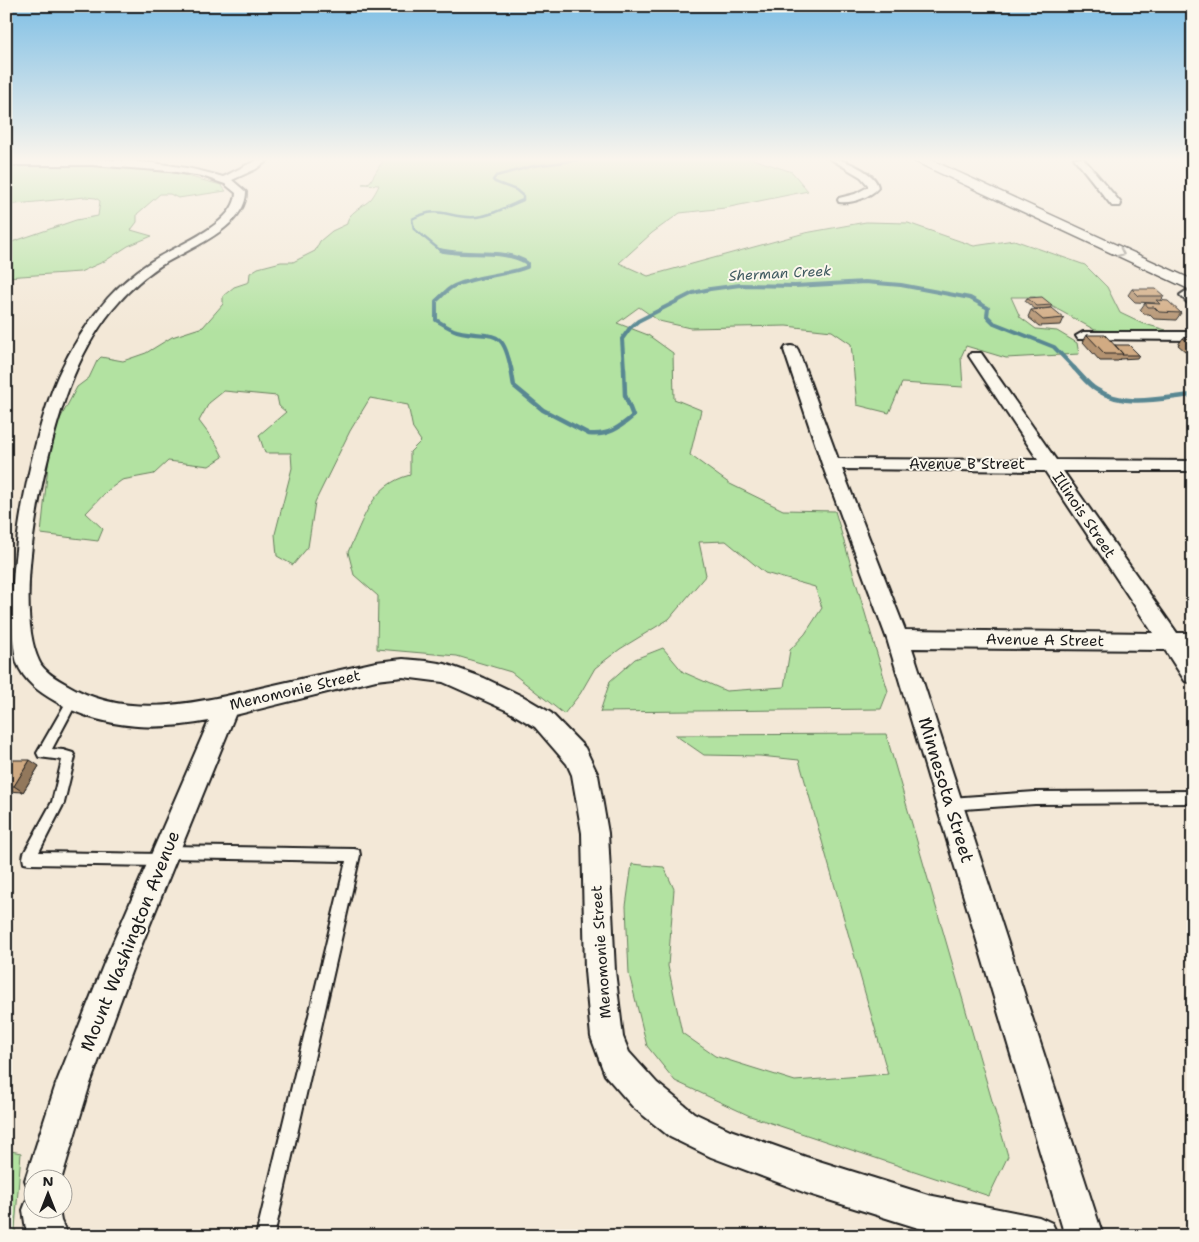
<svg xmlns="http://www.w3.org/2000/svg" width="1199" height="1242" font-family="'Shantell Sans',sans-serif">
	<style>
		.green { fill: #b2e2a1; stroke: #677f5e }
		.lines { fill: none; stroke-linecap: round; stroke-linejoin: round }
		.stream-far2 { stroke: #598792; stroke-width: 2.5 }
		.stream-far1 { stroke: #598792; stroke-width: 4 }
		.stream { stroke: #598792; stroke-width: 4.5 }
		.lane-casing { stroke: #1c1c1c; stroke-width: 4 }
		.street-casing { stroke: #1c1c1c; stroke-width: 4 }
		.primary-casing { stroke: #1c1c1c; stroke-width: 3 }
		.lane { fill: #fbf7ec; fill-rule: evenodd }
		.street { fill: #fbf7ec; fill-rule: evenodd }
		.primary { fill: #fbf7ec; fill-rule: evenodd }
		.wall { fill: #b49371; stroke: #1c1c1c }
		.shaded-wall { fill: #92785c; stroke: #1c1c1c }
		.building { fill: #d1ab83; stroke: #1c1c1c }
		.oneway { stroke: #97948e }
		.labels { text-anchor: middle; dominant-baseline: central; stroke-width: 4; stroke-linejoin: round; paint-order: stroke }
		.far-water-label { font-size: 14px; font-style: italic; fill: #405b61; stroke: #fbf7ec }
		.street-label { font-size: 15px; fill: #1c1c1c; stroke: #fbf7ec }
		.near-street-label { font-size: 18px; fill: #1c1c1c; stroke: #fbf7ec }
	</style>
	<rect width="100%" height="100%" fill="#f3e8d7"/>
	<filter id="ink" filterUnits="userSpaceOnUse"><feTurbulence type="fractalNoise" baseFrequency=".02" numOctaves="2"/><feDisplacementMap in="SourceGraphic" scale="10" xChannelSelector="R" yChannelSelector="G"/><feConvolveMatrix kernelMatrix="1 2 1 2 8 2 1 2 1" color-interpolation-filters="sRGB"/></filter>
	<g filter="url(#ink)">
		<!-- green -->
		<path class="green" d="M 378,158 L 750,158 L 792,172 L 808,191 L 725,208 L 680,213 L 652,233 L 619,263 L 648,276 L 805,233 L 866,222 L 908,223 L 974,246 L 1014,240 L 1085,265 L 1107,287 L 1120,313 L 1141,323 L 1166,330 L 1158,333 L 1095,330 L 1035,297 L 1011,297 L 1020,317 L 1036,329 L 1057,331 L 1077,343 L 1079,354 L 1006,358 L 966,346 L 961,357 L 963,387 L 902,383 L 889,413 L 857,405 L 851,344 L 832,331 L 786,326 L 690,328 L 659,321 L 639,307 L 617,323 L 648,335 L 673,353 L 674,399 L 701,410 L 690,455 L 730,484 L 783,510 L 835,511 L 888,691 L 881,709 L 600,712 L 610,681 L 635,659 L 663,648 L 683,672 L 726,691 L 784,687 L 790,650 L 805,634 L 822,608 L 815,587 L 765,573 L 726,541 L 699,542 L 706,575 L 669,619 L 620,649 L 595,668 L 580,694 L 564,714 L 511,672 L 457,656 L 377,649 L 378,596 L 354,575 L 348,552 C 364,519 371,485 410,475 L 410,452 L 421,441 L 413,429 L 408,405 L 370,398 L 350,431 L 315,502 L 308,547 L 293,565 L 277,556 L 275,534 L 292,468 L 291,453 L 265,453 L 259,435 L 286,412 L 279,406 L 277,396 L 224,391 L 209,403 L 199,421 L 217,445 L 223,457 L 209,466 L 168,461 L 154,474 L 122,480 L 107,491 L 86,513 L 103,529 L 98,541 L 41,534 L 51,436 L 77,387 L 89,378 L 97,361 L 101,357 L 123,361 L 146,353 L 172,337 L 203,327 L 223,304 L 223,296 L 234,287 L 249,282 L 250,273 L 258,268 L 281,262 L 293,262 L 315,251 L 320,241 L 332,231 L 347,224 C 347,213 363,207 371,199 C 374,195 377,190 379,185 L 362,184 L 370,182 L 380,165 L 383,163 Z
			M 69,162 L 175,173 L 221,185 L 226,191 L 178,198 L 170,194 L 160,194 L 137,214 L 137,222 L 131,230 L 152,236 L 128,246 L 105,261 L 80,272 L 6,277 L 6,244 L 76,220 L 98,216 L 100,201 L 96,198 L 85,197 L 6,205 L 6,164 Z
			M 886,734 L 1008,1156 L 989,1196 L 750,1116 L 675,1081 L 647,1046 L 629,974 L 626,906 L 632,864 L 664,867 L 674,889 L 668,966 L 682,1033 L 715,1056 L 795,1081 L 888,1074 L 799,760 L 760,756 L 704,755 L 675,735 Z
			M 6,1150 L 21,1153 L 15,1229 L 17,1236 L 6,1236 Z"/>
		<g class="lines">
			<!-- stream-far2 -->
			<path class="stream-far2" d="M 446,251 L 441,251 L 414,229 L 412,219 C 441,204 448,219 476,217 C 492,216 508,206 523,200 L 523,196 L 516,190 L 495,182 L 493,180 L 496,176 L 533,166 L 597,158"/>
			<!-- stream-far1 -->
			<path class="stream-far1" d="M 440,250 C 464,257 507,248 527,263 L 527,267 C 504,276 477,275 454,286 C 447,289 442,296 436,301 L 436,320 C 443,324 450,329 457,331 C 492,340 502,324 511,369
				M 624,369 L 622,339 L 630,328 L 638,321 L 693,293 L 710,289 L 740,285 L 795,286 L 865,282 L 901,285 L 970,298 L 988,308 L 987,316 L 994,323 L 1054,347 L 1075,369"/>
			<!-- stream -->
			<path class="stream" d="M 511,368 L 514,386 L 543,410 L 589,434 C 608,436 619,428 633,416 L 625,395 L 624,368
				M 1074,368 C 1081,375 1088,385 1097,390 C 1126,408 1161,398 1193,395"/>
			<!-- lane casing -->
			<g class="lane-casing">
				<path id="lane" d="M 72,697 L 76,699 L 77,702 L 52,749 L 63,750 L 73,753 L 75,757 L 64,803 L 39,852 L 161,854 L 162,847 L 167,846 L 354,849 L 359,850 L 360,855 L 274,1236 L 256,1236 L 346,861 L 167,858 L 166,865 L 161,866 L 29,864 L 24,863 L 23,858 L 24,853 L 52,802 L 62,760 L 39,757 L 37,753 L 68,699 Z
					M 1193,791 L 1193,803 L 1035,804 L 950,810 L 946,808 L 944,804 L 946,800 L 950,798 L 1035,792 Z"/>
			</g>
			<!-- street casing -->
			<g class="street-casing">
				<path id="street" d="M 55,158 C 111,160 169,160 223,177 C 237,171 257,157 271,158 L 256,169 L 232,180 L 246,192 C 246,228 186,250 160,266 C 145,276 131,288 119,302 C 100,323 85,349 74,375 C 48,436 10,600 39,661 C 43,671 57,679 66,684 C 128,722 199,702 265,687 C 302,679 339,670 376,662 L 403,659 L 426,661 L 445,664 L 484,678 L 524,697 L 551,713 L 585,748 L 598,775 L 608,833 L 615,971 L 623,1037 L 629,1052 L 657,1083 L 694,1113 L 730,1130 L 806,1157 L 928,1195 L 1039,1217 L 1052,1223 L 1058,1236 L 949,1236 L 928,1231 L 806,1193 L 711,1157 L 670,1137 L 633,1107 L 605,1075 L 591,1037 L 585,971 L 582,833 L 572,775 L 567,764 L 535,727 L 508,711 L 443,682 L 403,677 L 376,680 L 235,715 L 135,961 L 90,1084 L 61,1180 L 32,1180 L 32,1194 L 30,1193 L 25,1180 L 56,1084 L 105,961 L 209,721 C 157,731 101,729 55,701 C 39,692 24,681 17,663 C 0,595 29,443 58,376 C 71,348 88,321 108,298 C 120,285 134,273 149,263 C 173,246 235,226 236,193 L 225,184 L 202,176 L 170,171 L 92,165 L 6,165 L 6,159 Z
					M 829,158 C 842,158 878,173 878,188 C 870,197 852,204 839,202 L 838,200 L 839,198 L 855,194 L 868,187 L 868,185 L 861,177 Z
					M 1074,158 L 1083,158 L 1120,202 L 1121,204 L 1120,206 L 1112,206 Z
					M 1186,291 L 1193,294 L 1193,304 L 1188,303 L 1180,295 Z
					M 1083,332 L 1193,332 L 1193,340 L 1078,339 L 1076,336 Z
					M 791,346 L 796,347 L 798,350 L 838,459 L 1038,460 L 969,356 L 971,353 L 981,353 L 1056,460 L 1193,461 L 1193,471 L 1063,471 L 1177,633 L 1193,633 L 1193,651 L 1189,651 L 1193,656 L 1193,683 L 1185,681 L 1165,650 L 912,648 L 1103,1236 L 1065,1236 L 887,639 L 822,464 L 784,350 L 786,347 ZM 842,469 L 1045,471 L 1153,633 L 905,630 Z
					M 32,1195 L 32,1210 L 59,1210 L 61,1221 L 68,1236 L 27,1236 L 23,1210 L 28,1197 Z"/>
			</g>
			<!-- primary casing -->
			<g class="primary-casing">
				<path id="primary" d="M 912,158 L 927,158 L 1193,280 L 1193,291 L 914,161 Z"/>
			</g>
			<!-- lane -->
			<use href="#lane" class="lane"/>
			<!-- street -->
			<use href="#street" class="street"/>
			<!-- primary -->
			<use href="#primary" class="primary"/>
		</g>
		<!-- wall -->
		<path class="wall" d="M 1132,289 L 1164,296 L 1161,301 L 1181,313 L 1176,320 L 1154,319 L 1149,314 L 1144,314 L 1140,310 L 1145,303 L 1154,304 L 1155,303 L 1135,302 L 1128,295 Z
			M 1027,298 L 1052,305 L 1050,308 L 1035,309 L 1025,301 Z
			M 1031,310 L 1064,318 L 1061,325 L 1039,326 L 1028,317 Z
			M 1087,335 L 1115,345 L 1139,355 L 1137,358 L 1120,359 L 1118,361 L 1100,361 L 1083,342 Z
			M 1183,338 L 1193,338 L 1193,358 L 1178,345 Z
			M 6,760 L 39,766 L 23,792 L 6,791 Z"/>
		<!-- shaded-wall -->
		<path class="shaded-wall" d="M 30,760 L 39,766 L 23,792 L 14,786 Z"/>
		<!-- building -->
		<path class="building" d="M 1132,289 L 1156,289 L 1164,296 L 1139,296 Z
			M 1042,297 L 1052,305 L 1037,306 L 1027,298 Z
			M 1156,300 L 1168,301 L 1181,313 L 1159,312 L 1154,307 L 1148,307 L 1145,303 L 1160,304 Z
			M 1052,308 L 1064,318 L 1043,320 L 1031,310 Z
			M 1087,335 L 1105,335 L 1123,354 L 1105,354 Z
			M 1183,338 L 1193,338 L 1193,347 Z
			M 1115,345 L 1129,345 L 1139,355 L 1122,355 L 1123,354 Z
			M 6,760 L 30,760 L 14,786 L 6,786 Z"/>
		<!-- one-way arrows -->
		<defs><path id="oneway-chevron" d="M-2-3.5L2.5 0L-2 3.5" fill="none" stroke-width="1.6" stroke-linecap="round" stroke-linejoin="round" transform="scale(1.25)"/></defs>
		<use class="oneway" href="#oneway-chevron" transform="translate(1121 253) rotate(25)"/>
	</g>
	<!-- sky -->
	<linearGradient id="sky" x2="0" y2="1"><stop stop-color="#7fbfe5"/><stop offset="0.48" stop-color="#faf5ed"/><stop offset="1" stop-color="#faf5ed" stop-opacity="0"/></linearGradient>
	<rect width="1199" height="332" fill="url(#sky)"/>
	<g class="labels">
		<!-- far-water labels -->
		<g class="far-water-label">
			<text transform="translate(780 273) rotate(-3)">Sherman Creek</text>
		</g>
		<!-- street labels -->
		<g class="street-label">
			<text x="967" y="464">Avenue B Street</text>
			<text transform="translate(1084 515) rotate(56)">Illinois Street</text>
			<text transform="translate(1045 640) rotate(1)">Avenue A Street</text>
			<text transform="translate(295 690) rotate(-13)">Menomonie Street</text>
			<text transform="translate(601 952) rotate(-94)">Menomonie Street</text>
		</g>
		<!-- near-street labels -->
		<g class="near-street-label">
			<text transform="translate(946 790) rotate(73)">Minnesota Street</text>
			<text transform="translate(130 941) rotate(-68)">Mount Washington Avenue</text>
		</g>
	</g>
	<!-- margin -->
	<rect width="1199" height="1242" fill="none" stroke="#fbf7ec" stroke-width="25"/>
	<rect x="12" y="12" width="1174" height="1217" fill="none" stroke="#1c1c1c" stroke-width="2" filter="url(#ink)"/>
	<!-- north arrow -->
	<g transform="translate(48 1194)"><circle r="24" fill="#fbf7ec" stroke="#a29f99"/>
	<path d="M0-4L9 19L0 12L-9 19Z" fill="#1c1c1c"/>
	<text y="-8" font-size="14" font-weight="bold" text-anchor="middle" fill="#1c1c1c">N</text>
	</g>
</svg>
